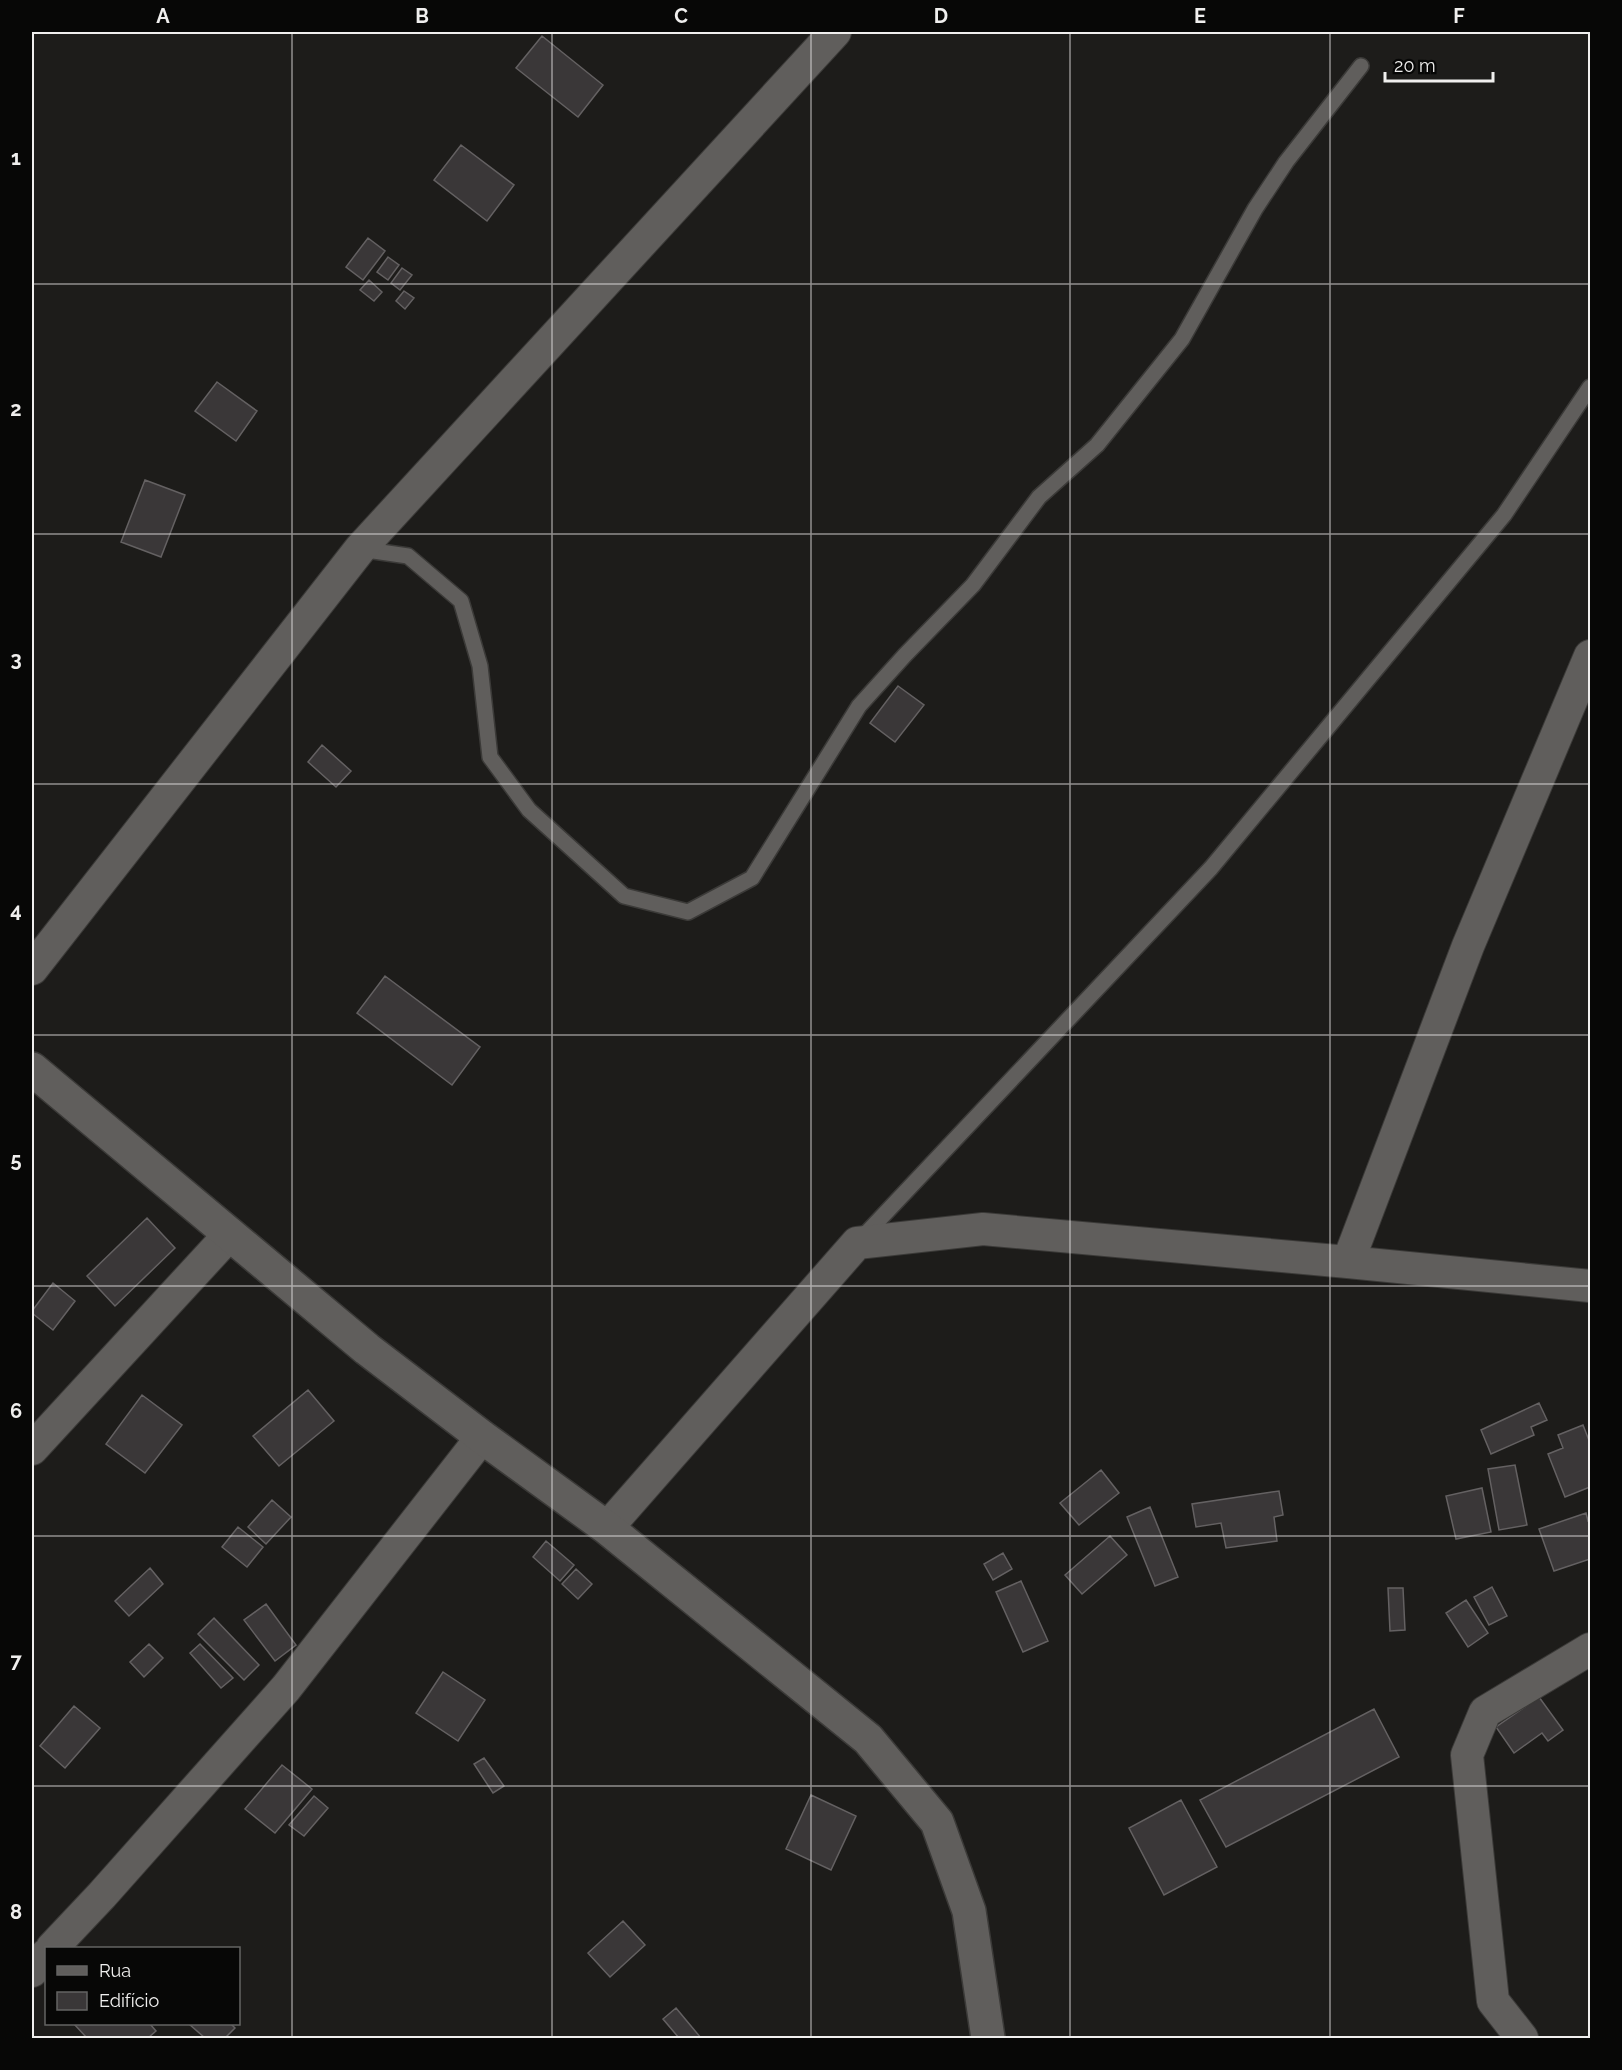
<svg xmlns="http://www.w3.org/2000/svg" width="1622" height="2070" font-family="Raleway,sans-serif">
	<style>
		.building { fill: #3a3738; stroke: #646162; stroke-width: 1.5 }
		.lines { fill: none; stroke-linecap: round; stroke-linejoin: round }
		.lane-casing { stroke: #3b3a38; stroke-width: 18 }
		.street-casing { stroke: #3b3a38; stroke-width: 34 }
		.secondary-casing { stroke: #3b3a38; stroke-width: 36 }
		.lane { stroke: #605e5c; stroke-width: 15 }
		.street { stroke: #605e5c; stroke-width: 32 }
		.secondary { stroke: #605e5c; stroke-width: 33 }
		.grid { fill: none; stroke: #f0efee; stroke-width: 1.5; stroke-opacity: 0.55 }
		.neatline { fill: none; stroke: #f0efee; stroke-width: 2 }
		.grid-label { font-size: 20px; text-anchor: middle; font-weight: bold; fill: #f0efee }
	</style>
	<rect width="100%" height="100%" fill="#1d1c1a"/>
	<!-- building -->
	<path class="building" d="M 542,36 L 603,85 L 578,117 L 516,68 Z
		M 461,145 L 514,185 L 487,221 L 434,180 Z
		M 368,238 L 385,251 L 363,280 L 346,267 Z
		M 388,257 L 399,265 L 388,280 L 377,272 Z
		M 402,268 L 412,275 L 400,290 L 391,283 Z
		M 369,280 L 382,292 L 374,301 L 360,290 Z
		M 404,291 L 414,298 L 405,309 L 396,301 Z
		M 217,382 L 257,411 L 236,441 L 195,411 Z
		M 145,480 L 185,495 L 161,557 L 121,542 Z
		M 898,686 L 924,705 L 895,742 L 870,723 Z
		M 322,745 L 351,771 L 336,787 L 308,762 Z
		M 385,976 L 480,1047 L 452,1085 L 357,1013 Z
		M 147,1218 L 175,1248 L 115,1306 L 87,1276 Z
		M 53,1283 L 75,1301 L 53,1330 L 32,1313 L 32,1311 Z
		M 308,1390 L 334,1421 L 279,1466 L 253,1436 Z
		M 142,1395 L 182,1425 L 145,1473 L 106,1444 Z
		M 1539,1403 L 1547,1420 L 1531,1427 L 1534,1435 L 1491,1454 L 1481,1430 Z
		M 1583,1425 L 1590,1443 L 1590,1487 L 1565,1497 L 1548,1454 L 1563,1448 L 1558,1435 Z
		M 1515,1465 L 1527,1525 L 1499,1530 L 1488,1469 Z
		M 1101,1470 L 1119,1493 L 1079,1525 L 1060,1503 Z
		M 1482,1488 L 1491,1532 L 1456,1539 L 1446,1496 Z
		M 1279,1491 L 1283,1515 L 1274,1517 L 1277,1541 L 1226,1548 L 1221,1523 L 1196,1527 L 1192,1504 Z
		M 272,1500 L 291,1517 L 266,1544 L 248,1527 Z
		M 1150,1507 L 1178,1577 L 1155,1586 L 1127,1517 Z
		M 1586,1513 L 1588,1521 L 1590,1520 L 1590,1559 L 1554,1571 L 1539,1529 Z
		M 238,1527 L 263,1547 L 247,1567 L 222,1547 Z
		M 1110,1536 L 1127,1555 L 1082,1594 L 1065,1575 Z
		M 546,1541 L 574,1565 L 560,1581 L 533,1557 Z
		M 1003,1553 L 1012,1569 L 993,1580 L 984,1564 Z
		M 150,1568 L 163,1584 L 129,1616 L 115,1601 Z
		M 576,1569 L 592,1584 L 578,1599 L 562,1584 Z
		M 1021,1581 L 1048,1641 L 1023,1652 L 996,1592 Z
		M 1492,1587 L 1507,1616 L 1489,1625 L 1474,1597 Z
		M 1388,1588 L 1403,1588 L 1405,1630 L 1390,1631 Z
		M 1466,1600 L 1488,1633 L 1468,1647 L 1446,1613 Z
		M 266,1604 L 296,1645 L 275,1661 L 244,1620 Z
		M 214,1618 L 259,1665 L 244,1680 L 198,1634 Z
		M 149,1644 L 163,1658 L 144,1677 L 130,1662 Z
		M 200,1644 L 233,1678 L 221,1688 L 190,1653 Z
		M 443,1672 L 485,1700 L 458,1741 L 416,1713 Z
		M 1539,1697 L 1563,1730 L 1548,1741 L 1542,1733 L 1514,1753 L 1496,1727 Z
		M 74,1706 L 100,1728 L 65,1768 L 40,1746 Z
		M 1374,1709 L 1399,1757 L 1226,1847 L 1200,1800 Z
		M 484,1758 L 504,1786 L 493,1793 L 474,1764 Z
		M 282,1765 L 312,1789 L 275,1833 L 245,1809 Z
		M 811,1795 L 856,1816 L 831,1870 L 786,1849 Z
		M 314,1796 L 328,1808 L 304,1836 L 289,1825 Z
		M 1181,1800 L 1217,1867 L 1164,1895 L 1129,1828 Z
		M 623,1921 L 645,1945 L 610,1977 L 588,1953 Z
		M 676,2008 L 701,2038 L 679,2038 L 663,2019 Z
		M 74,2024 L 150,2024 L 156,2031 L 148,2038 L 87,2038 Z
		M 189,2024 L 231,2024 L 235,2028 L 225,2038 L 205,2038 Z"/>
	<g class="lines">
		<!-- lane casing -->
		<g class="lane-casing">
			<path id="lane" d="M 360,549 L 408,556 L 461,601 L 480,666 L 490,757 L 529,810 L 624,896 L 688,912 L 752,878 L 859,706 L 905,655 L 973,585 L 1039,497 L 1097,445 L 1182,339 L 1255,209 L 1286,162 L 1361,66
				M 860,1240 L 1211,868 L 1504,515 L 1590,387"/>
		</g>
		<!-- street casing -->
		<g class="street-casing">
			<path id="street" d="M 32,969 L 360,549 L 835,32
				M 1348,1262 L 1468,946 L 1590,656
				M 32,1449 L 230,1234
				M 607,1528 L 857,1243 L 983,1229 L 1348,1262 L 1590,1286
				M 52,1948 L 102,1895 L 286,1688 L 482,1437
				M 32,1971 L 46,1955
				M 1522,2038 L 1493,2001 L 1467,1755 L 1485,1712 L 1590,1649"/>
		</g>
		<!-- secondary casing -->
		<g class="secondary-casing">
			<path id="secondary" d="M 32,1069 L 367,1349 L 482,1437 L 607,1528 L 868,1739 L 937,1822 L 969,1911 L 988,2038"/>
		</g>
		<!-- lane -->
		<use href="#lane" class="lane"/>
		<!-- street -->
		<use href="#street" class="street"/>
		<!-- secondary -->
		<use href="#secondary" class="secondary"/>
	</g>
	<!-- grid -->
	<path class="grid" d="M 292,32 L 292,2038M 552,32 L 552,2038M 811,32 L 811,2038M 1070,32 L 1070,2038M 1330,32 L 1330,2038M 32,284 L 1590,284M 32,534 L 1590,534M 32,784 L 1590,784M 32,1035 L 1590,1035M 32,1286 L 1590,1286M 32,1536 L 1590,1536M 32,1786 L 1590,1786"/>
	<!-- border -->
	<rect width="1622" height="2070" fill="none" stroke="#070706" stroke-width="66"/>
	<!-- legend -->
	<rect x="45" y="1947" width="195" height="78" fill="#070706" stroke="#646463" stroke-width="1.5"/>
	<rect x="57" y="1966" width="30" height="9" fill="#605e5c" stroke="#646463" stroke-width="1.5"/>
	<text x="99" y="1977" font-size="18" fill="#f0efee">Rua</text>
	<rect x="57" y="1992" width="30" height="18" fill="#3a3738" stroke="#646463" stroke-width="1.5"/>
	<text x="99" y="2007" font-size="18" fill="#f0efee">Edifício</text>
	<!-- scale -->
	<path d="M1385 72v9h108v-9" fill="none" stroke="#f0efee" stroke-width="3"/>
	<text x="1394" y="72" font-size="18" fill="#f0efee" stroke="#070706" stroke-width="4.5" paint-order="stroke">20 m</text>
	<rect x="33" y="33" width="1556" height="2004" class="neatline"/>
	<g class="grid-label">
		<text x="163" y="23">A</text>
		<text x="422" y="23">B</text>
		<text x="681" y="23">C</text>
		<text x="941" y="23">D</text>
		<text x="1200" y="23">E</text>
		<text x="1459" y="23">F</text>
		<text x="16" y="165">1</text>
		<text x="16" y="416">2</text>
		<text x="16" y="666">3</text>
		<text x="16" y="917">4</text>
		<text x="16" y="1167">5</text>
		<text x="16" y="1418">6</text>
		<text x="16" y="1668">7</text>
		<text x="16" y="1919">8</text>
	</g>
</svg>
